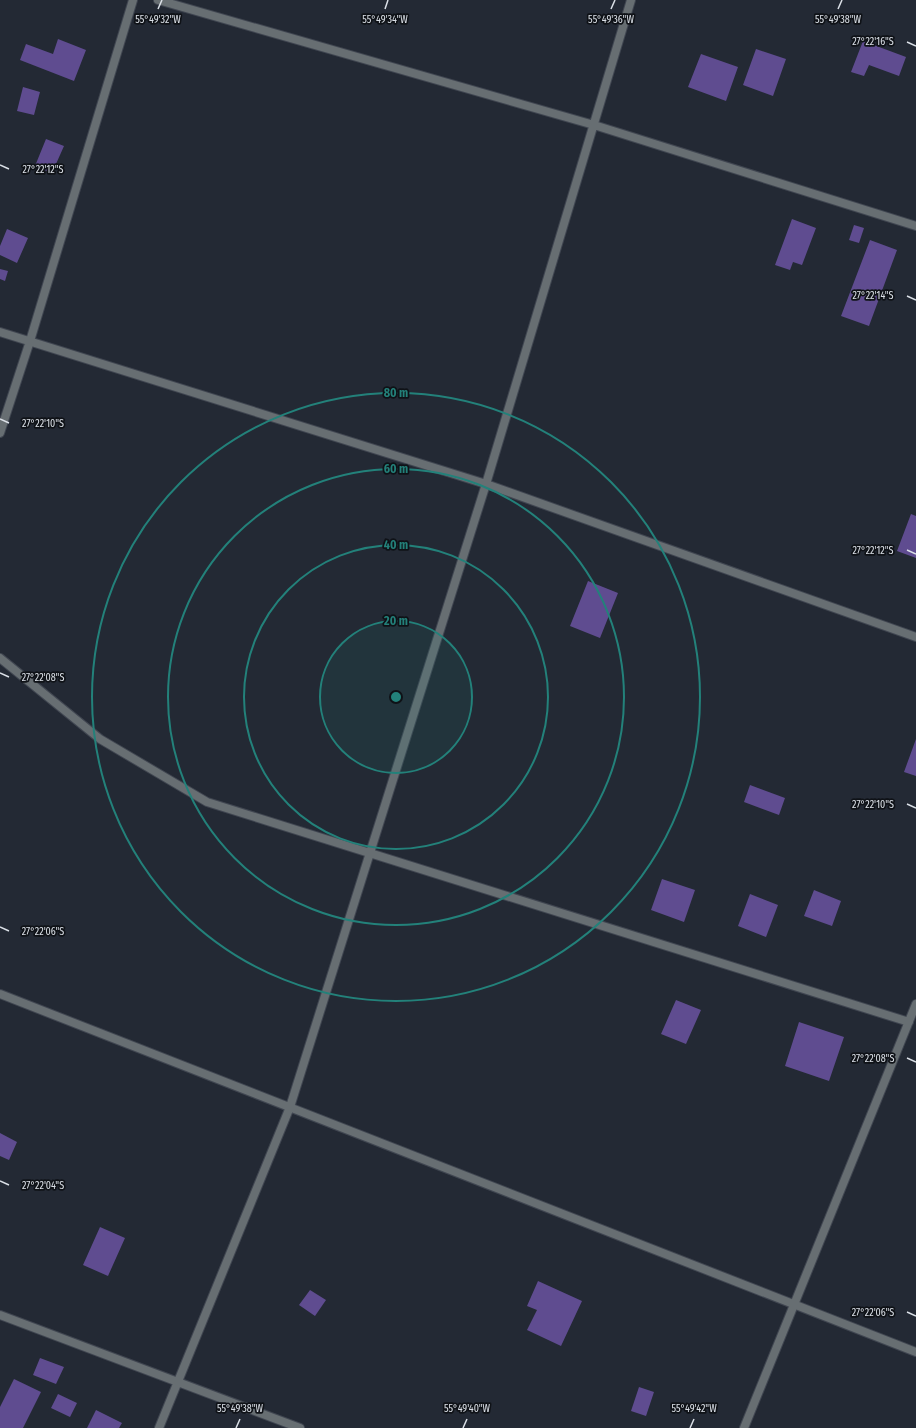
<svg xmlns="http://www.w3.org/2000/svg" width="916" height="1428" font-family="'Fira Sans Condensed',sans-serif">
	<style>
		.building { fill: #5f4c90 }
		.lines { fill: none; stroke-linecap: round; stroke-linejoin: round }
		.minor-casing { stroke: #404651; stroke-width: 10 }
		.minor { stroke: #676e72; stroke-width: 8 }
		.ticks { fill: none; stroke: #dbe0e7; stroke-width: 1.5 }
		.ring { fill: none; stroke: #23817a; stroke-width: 2 }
		.ticks-label { font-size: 10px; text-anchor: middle; fill: #dbe0e7; stroke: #0f1217; stroke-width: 3.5; stroke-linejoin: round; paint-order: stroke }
		.centre { fill: #23817a; stroke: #0f1217; stroke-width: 2 }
		.ring-label { font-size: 12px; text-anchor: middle; font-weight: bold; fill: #23817a; stroke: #0f1217; stroke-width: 3.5; stroke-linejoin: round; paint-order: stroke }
	</style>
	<rect width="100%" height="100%" fill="#232934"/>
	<!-- building -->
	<path class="building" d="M 58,39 L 86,50 L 74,81 L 20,60 L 26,44 L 53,54 Z
		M 863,41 L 906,57 L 899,76 L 869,65 L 864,76 L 851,72 Z
		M 756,49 L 786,59 L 773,96 L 743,85 Z
		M 701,54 L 738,67 L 726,101 L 688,87 Z
		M 23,87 L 40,92 L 34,115 L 17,111 Z
		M 46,139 L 64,146 L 52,173 L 35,166 Z
		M 792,219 L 816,228 L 802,265 L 793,262 L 790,270 L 775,265 Z
		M 854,225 L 864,228 L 859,243 L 849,240 Z
		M 7,229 L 28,238 L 17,263 L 0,255 L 0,246 Z
		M 870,240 L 897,250 L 869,326 L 841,316 Z
		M 0,269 L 8,271 L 5,281 L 0,279 Z
		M 911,514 L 916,516 L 916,558 L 897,551 Z
		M 588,581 L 618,593 L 600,638 L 570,626 Z
		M 916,739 L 916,776 L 904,772 Z
		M 750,785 L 785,798 L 779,815 L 744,802 Z
		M 662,879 L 695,890 L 684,922 L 651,910 Z
		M 814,890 L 841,901 L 832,926 L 804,916 Z
		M 750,894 L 778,905 L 766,937 L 738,926 Z
		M 676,1000 L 701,1010 L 686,1044 L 661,1034 Z
		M 799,1022 L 844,1037 L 829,1081 L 785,1066 Z
		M 0,1133 L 17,1142 L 9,1160 L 0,1156 Z
		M 100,1227 L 125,1238 L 108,1276 L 83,1265 Z
		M 538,1281 L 582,1301 L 561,1346 L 527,1330 L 537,1310 L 527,1306 Z
		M 310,1290 L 326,1300 L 315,1316 L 299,1305 Z
		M 40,1358 L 64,1367 L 56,1384 L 33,1375 Z
		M 14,1379 L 41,1392 L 23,1428 L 0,1428 L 0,1407 Z
		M 639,1387 L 654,1392 L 646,1416 L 631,1411 Z
		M 58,1394 L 77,1403 L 70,1417 L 51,1408 Z
		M 96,1410 L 122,1423 L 119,1428 L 87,1428 Z"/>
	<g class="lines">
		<!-- minor casing -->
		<g class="minor-casing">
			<path id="minor" d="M 158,0 L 594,125 L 916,226
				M 0,332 L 486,484 L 916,637
				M 0,433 L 30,341 L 133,0
				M 0,658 L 100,739 L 207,802 L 909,1022
				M 0,994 L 916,1352
				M 0,1315 L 300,1428
				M 159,1428 L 290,1107 L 486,484 L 631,0
				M 744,1428 L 916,1004"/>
		</g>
		<!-- minor -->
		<use href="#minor" class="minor"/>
	</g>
	<!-- ticks -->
	<path class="ticks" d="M 158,9 L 162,0M 385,9 L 388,0M 611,9 L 615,0M 838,9 L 842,0M 907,42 L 916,46M 0,165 L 9,169M 907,296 L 916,300M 0,419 L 9,423M 907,550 L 916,554M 0,673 L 9,677M 907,804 L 916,808M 0,927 L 9,931M 907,1058 L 916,1062M 0,1181 L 9,1185M 907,1312 L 916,1316M 236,1428 L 240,1419M 463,1428 L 467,1419M 690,1428 L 694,1419"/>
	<!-- distance rings -->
	<circle cx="396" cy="697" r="76" fill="#23817a" fill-opacity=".12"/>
	<g class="ring">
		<circle cx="396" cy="697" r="76"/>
		<circle cx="396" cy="697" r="152"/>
		<circle cx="396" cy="697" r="228"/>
		<circle cx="396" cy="697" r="304"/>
	</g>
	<g class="ticks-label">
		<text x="385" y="23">55°49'34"W</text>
		<text x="611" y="23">55°49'36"W</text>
		<text x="838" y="23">55°49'38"W</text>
		<text x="158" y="23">55°49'32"W</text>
		<text x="873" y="45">27°22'16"S</text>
		<text x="43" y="173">27°22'12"S</text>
		<text x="873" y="299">27°22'14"S</text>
		<text x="43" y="427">27°22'10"S</text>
		<text x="873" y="554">27°22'12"S</text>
		<text x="43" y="681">27°22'08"S</text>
		<text x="873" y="808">27°22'10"S</text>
		<text x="43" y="935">27°22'06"S</text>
		<text x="873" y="1062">27°22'08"S</text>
		<text x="43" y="1189">27°22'04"S</text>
		<text x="873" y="1316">27°22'06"S</text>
		<text x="240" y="1412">55°49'38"W</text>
		<text x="467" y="1412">55°49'40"W</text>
		<text x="694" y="1412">55°49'42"W</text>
	</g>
	<circle cx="396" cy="697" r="6" class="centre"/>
	<g class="ring-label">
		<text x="396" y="397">80 m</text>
		<text x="396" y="473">60 m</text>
		<text x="396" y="549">40 m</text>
		<text x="396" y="625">20 m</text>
	</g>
</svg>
